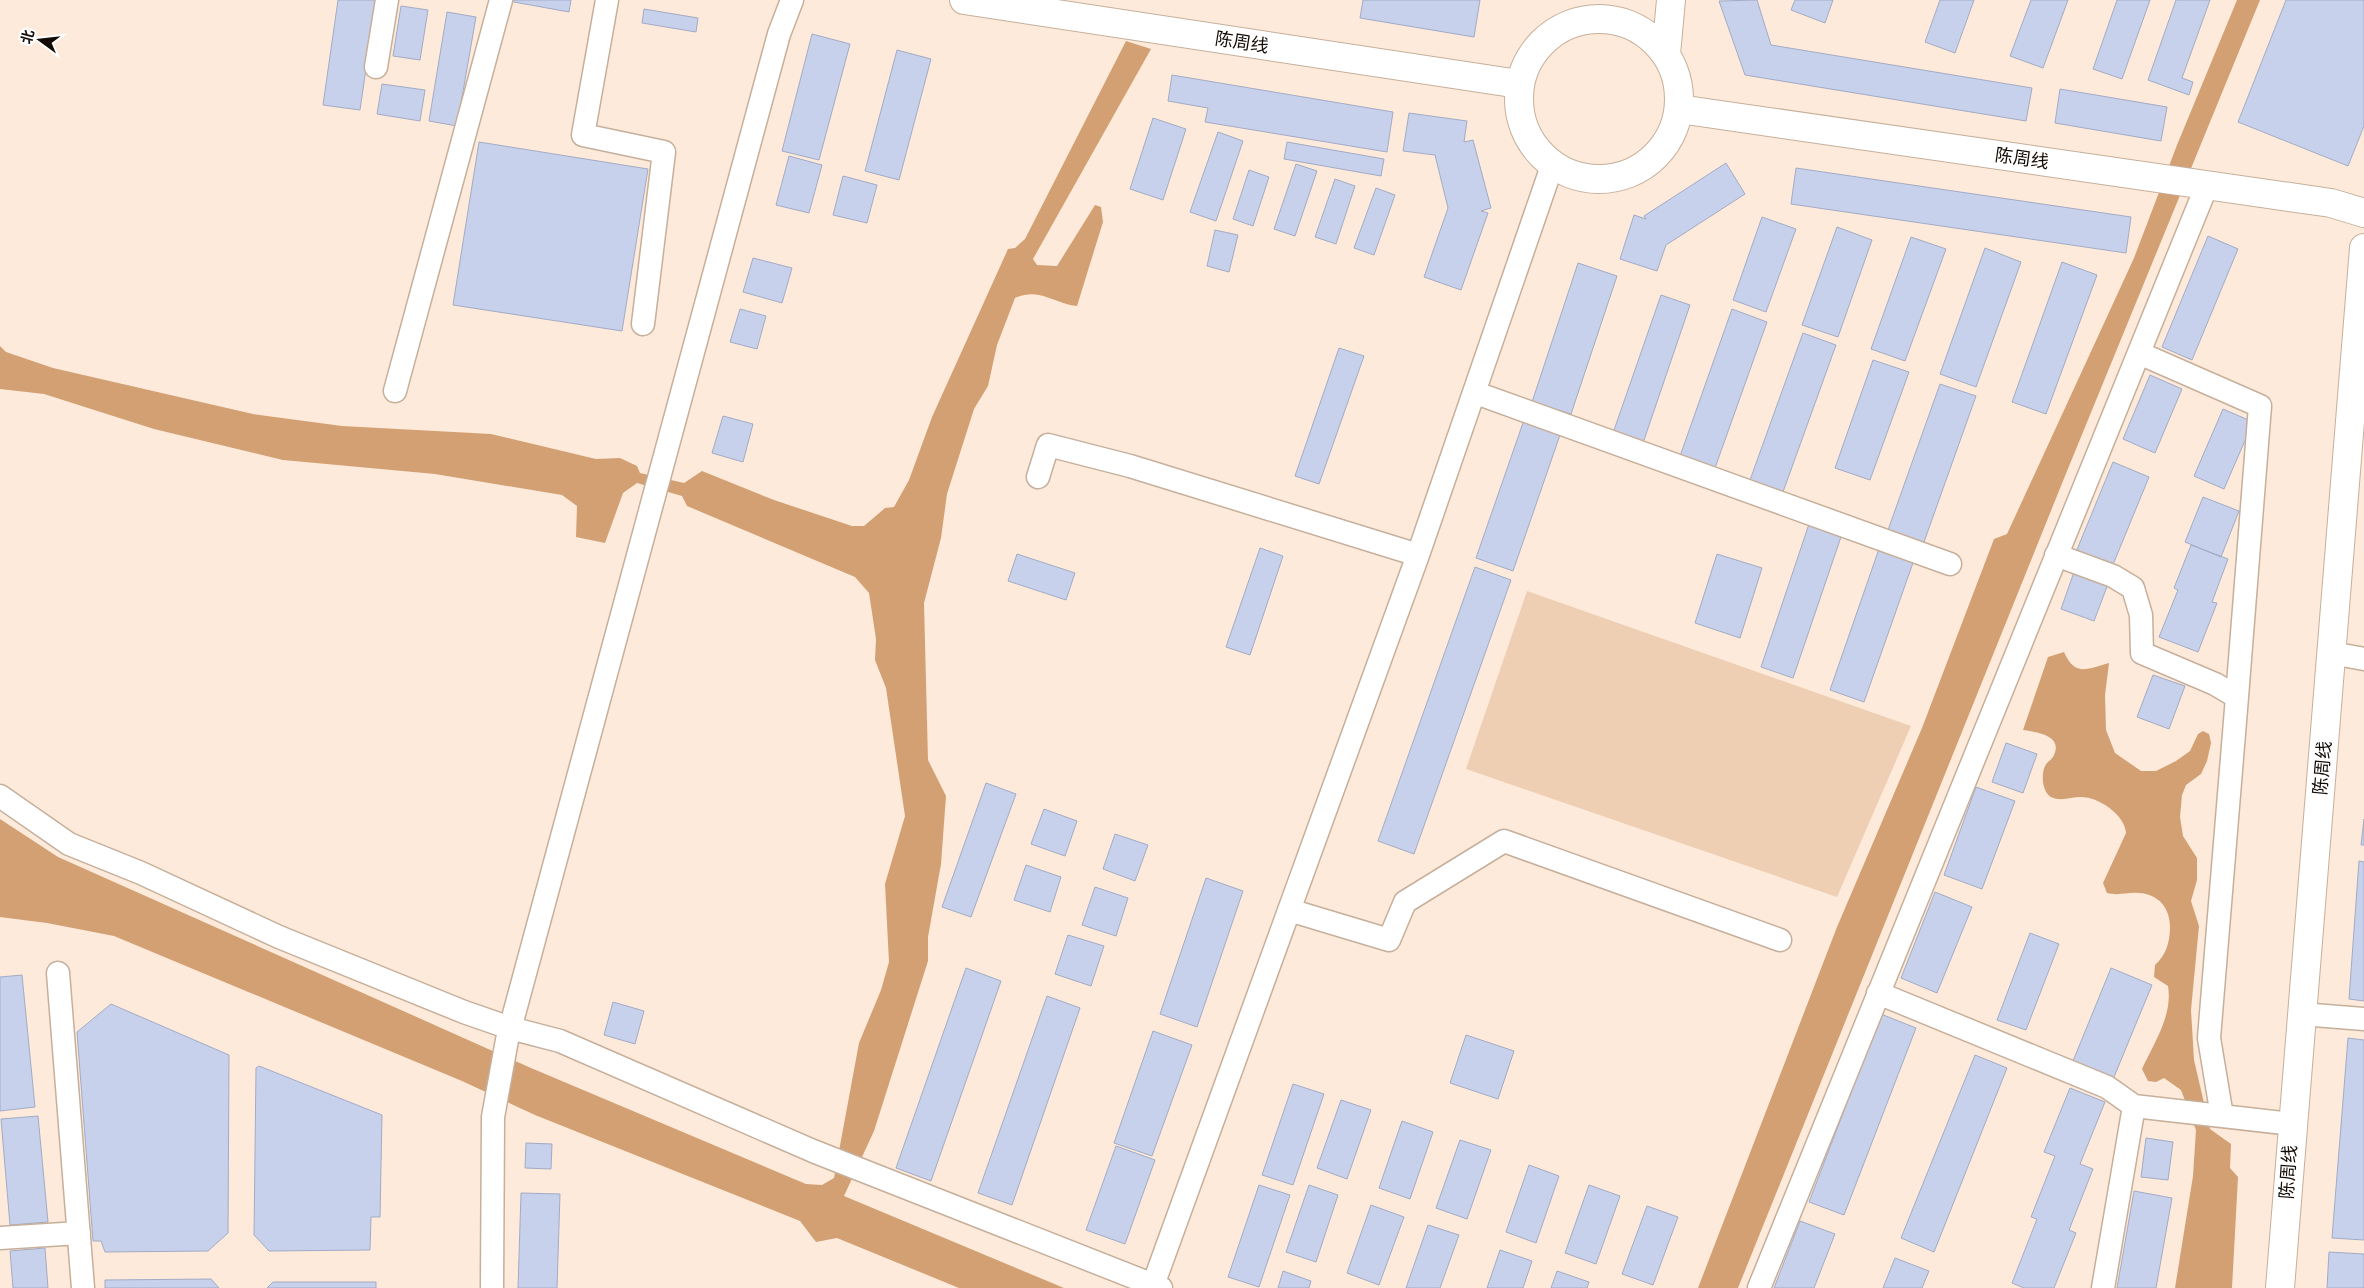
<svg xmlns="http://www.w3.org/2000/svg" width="2364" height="1288" font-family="'Space Grotesk','Noto Sans SC',sans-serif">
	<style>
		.green { fill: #efcfb4 }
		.water { fill: #d3a074 }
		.building { fill: #c7d1eb; stroke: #a2abc5 }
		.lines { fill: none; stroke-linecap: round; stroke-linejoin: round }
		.minor-casing { stroke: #c6af9b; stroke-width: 25 }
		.major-casing { stroke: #c6af9b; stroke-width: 30 }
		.minor { stroke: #fff; stroke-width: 22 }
		.major { stroke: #fff; stroke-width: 28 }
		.labels { text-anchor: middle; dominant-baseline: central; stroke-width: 4; stroke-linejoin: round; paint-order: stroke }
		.street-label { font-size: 18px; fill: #120b05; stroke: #fff }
	</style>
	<rect width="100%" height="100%" fill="#fdeada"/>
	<!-- green -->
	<path class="green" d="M 1527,591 L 1911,726 L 1837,897 L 1466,769 Z"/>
	<!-- water -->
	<path class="water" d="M 2237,0 L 2260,0 L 2065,476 L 1738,1288 L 1698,1288 L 1837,927 L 1922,728 L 1994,539 L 2007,534 L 2134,258 L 2177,145 Z
		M 1126,41 L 1151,49 L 1033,259 L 1037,265 L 1057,266 L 1095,205 L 1101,207 L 1103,222 L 1077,306 C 1052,303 1040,287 1015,298 L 997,345 L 988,386 L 974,409 L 947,494 L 941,538 L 924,603 L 928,760 L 946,796 L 941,864 L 928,937 L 928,961 L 874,1131 L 844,1196 L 1064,1288 L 959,1288 L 837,1238 L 816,1242 L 800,1221 L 535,1115 L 462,1081 L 114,936 L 47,923 L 0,917 L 0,819 L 58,857 L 531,1068 L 806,1184 L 822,1185 L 834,1178 L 859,1043 L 881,990 L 889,962 L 885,884 L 905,816 L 886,688 L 875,660 L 876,639 L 869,593 L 855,577 L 687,506 L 682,496 L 637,483 L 623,493 L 605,543 L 576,537 L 577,506 L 562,495 L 435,474 L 283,460 L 154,429 L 44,394 L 0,389 L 0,346 L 6,352 L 53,368 L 253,414 L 342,426 L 491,434 L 596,459 L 620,458 L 637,466 L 640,473 L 684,483 L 702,471 L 774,500 L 852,526 L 864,526 L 885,508 L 894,507 L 909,480 L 932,417 L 1008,249 L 1015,248 L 1025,239 Z
		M 2064,652 C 2075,677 2087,669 2109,663 L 2105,695 L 2106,730 L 2115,753 L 2141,771 L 2156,771 L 2176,761 L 2190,751 L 2198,734 L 2203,731 L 2209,734 L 2211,743 L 2207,761 L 2201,774 L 2186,785 L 2182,795 L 2180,817 L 2183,836 L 2197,858 L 2197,880 L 2191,901 L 2199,926 L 2191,1010 L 2194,1060 L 2210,1129 L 2231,1144 L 2230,1168 L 2238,1177 L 2232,1288 L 2175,1288 L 2193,1176 L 2196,1130 L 2181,1090 L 2164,1078 L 2156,1082 L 2148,1081 L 2142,1069 C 2154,1043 2173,1015 2168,986 L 2154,977 L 2155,965 C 2166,955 2169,944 2170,930 C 2171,910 2160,894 2139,893 C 2127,892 2119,896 2107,893 L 2103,883 L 2126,833 C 2125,815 2099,797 2081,797 C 2071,797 2061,802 2051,797 C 2042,792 2041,774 2045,766 C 2047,762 2051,760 2053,757 C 2065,735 2036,732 2023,730 L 2048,657 Z"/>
	<!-- building -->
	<path class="building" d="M 338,0 L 376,0 L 360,110 L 323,105 Z
		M 514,0 L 571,0 L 569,12 L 514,2 Z
		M 1363,0 L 1480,0 L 1474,37 L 1360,18 Z
		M 1757,0 L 1771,45 L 2032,88 L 2026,121 L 1745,75 L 1719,1 Z
		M 1795,0 L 1833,0 L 1825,23 L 1791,10 Z
		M 1940,0 L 1974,0 L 1955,53 L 1925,42 Z
		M 2031,0 L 2068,0 L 2043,68 L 2010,56 Z
		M 2117,0 L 2150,0 L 2122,79 L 2093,69 Z
		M 2176,0 L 2210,0 L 2182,78 L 2193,82 L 2189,95 L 2148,80 Z
		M 2286,0 L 2364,0 L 2364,126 L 2348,166 L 2238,122 Z
		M 401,6 L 428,10 L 420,60 L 393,56 Z
		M 644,9 L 698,18 L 696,32 L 642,23 Z
		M 447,12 L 476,17 L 457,126 L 429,121 Z
		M 812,34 L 850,44 L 819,160 L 782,151 Z
		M 897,50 L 931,59 L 899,180 L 865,171 Z
		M 1172,75 L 1393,112 L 1387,152 L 1205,122 L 1208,108 L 1168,101 Z
		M 382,84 L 425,90 L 420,121 L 377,114 Z
		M 2060,89 L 2167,107 L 2161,141 L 2055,123 Z
		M 1409,113 L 1467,121 L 1464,142 L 1473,140 L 1491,208 L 1481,211 L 1488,213 L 1461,290 L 1424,277 L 1448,208 L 1435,155 L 1403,151 Z
		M 1153,118 L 1186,129 L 1163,200 L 1130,189 Z
		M 1218,132 L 1243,141 L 1216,221 L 1190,212 Z
		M 479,142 L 648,169 L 622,331 L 453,305 Z
		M 1287,142 L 1384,159 L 1381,176 L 1284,159 Z
		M 789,156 L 822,165 L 809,213 L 776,205 Z
		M 1726,163 L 1745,194 L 1666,245 L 1657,271 L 1620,259 L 1634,215 L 1646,219 L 1644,216 Z
		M 1296,164 L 1317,171 L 1295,236 L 1274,229 Z
		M 1796,168 L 2131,217 L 2126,253 L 1791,204 Z
		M 1249,170 L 1269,177 L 1253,226 L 1233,219 Z
		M 843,176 L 877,185 L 867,223 L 833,215 Z
		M 1335,179 L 1355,186 L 1336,244 L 1315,237 Z
		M 1376,188 L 1395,195 L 1374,255 L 1354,248 Z
		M 1762,217 L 1796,229 L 1766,312 L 1733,300 Z
		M 1837,227 L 1872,240 L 1838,337 L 1802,325 Z
		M 1215,230 L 1238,235 L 1229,272 L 1207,266 Z
		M 2208,236 L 2238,249 L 2192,360 L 2162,347 Z
		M 1911,237 L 1946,249 L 1905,361 L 1871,349 Z
		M 1985,248 L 2021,262 L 1976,387 L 1940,374 Z
		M 753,258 L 792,268 L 782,303 L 743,292 Z
		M 2062,262 L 2097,275 L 2046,414 L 2012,402 Z
		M 1578,263 L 1617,276 L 1571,414 L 1532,402 Z
		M 1661,295 L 1690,305 L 1643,443 L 1613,433 Z
		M 740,309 L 766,316 L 757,349 L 730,342 Z
		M 1732,309 L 1767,322 L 1715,468 L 1680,456 Z
		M 1803,333 L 1836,345 L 1783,492 L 1750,480 Z
		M 1339,348 L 1364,356 L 1319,484 L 1295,476 Z
		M 1873,360 L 1909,372 L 1870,480 L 1835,468 Z
		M 2150,375 L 2182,389 L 2155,453 L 2123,439 Z
		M 1940,384 L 1976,396 L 1924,542 L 1888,530 Z
		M 2223,409 L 2253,422 L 2224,489 L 2194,476 Z
		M 723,416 L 753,424 L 743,462 L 712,453 Z
		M 1524,420 L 1561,432 L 1513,571 L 1476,558 Z
		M 2113,462 L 2149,477 L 2112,567 L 2076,552 Z
		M 2203,497 L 2239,511 L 2221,557 L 2185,542 Z
		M 1810,521 L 1843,531 L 1793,678 L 1761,667 Z
		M 2191,545 L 2228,559 L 2212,602 L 2217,603 L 2198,652 L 2159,637 L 2178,590 L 2174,588 Z
		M 1880,546 L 1915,557 L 1864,702 L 1830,690 Z
		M 1260,548 L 1283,556 L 1250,655 L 1226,647 Z
		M 1017,554 L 1075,573 L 1066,600 L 1008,581 Z
		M 1717,554 L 1762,568 L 1740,638 L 1695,623 Z
		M 1475,567 L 1511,580 L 1414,854 L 1378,841 Z
		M 2074,572 L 2108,584 L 2094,621 L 2061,609 Z
		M 2153,675 L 2185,686 L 2169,729 L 2137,717 Z
		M 2006,743 L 2037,754 L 2023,793 L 1992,782 Z
		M 986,783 L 1016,794 L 971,917 L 942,907 Z
		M 1976,787 L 2015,801 L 1982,889 L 1944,875 Z
		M 1044,809 L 1077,821 L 1065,856 L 1031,844 Z
		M 2364,819 L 2364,845 L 2361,845 Z
		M 1115,834 L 1148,845 L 1135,881 L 1103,869 Z
		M 2359,861 L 2364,862 L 2364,1001 L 2349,999 Z
		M 1026,865 L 1061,877 L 1050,912 L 1014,900 Z
		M 1206,878 L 1243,891 L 1197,1027 L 1160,1014 Z
		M 1095,887 L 1128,898 L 1116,936 L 1082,925 Z
		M 1935,892 L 1972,907 L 1937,993 L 1901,978 Z
		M 2030,933 L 2059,944 L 2026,1030 L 1997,1020 Z
		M 1068,935 L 1104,946 L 1091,986 L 1055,974 Z
		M 966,968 L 1001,981 L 931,1181 L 896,1168 Z
		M 2111,968 L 2152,985 L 2114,1077 L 2073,1061 Z
		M 22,975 L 35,1107 L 0,1111 L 0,977 Z
		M 1047,996 L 1080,1008 L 1012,1205 L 978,1193 Z
		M 613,1002 L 644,1011 L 635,1044 L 604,1035 Z
		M 111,1004 L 229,1055 L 228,1233 L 208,1251 L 105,1252 L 101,1241 L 93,1241 L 77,1032 Z
		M 1881,1014 L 1916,1028 L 1844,1215 L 1809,1202 Z
		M 1153,1031 L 1192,1045 L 1152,1156 L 1114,1143 Z
		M 1466,1035 L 1514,1051 L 1498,1099 L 1450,1083 Z
		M 2348,1038 L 2364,1040 L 2364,1240 L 2332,1238 Z
		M 1975,1055 L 2007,1068 L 1934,1252 L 1901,1238 Z
		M 259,1066 L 382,1115 L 380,1217 L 371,1217 L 370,1250 L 269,1251 L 254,1235 L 256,1068 Z
		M 1293,1084 L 1324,1094 L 1293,1185 L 1262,1175 Z
		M 2070,1088 L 2105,1102 L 2080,1164 L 2093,1169 L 2069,1230 L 2076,1233 L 2054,1288 L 2024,1288 L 2012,1283 L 2037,1219 L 2031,1217 L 2055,1156 L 2044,1152 Z
		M 1341,1100 L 1371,1110 L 1347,1179 L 1317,1168 Z
		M 38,1116 L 48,1222 L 10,1225 L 1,1119 Z
		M 1402,1121 L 1433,1132 L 1410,1199 L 1379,1188 Z
		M 2146,1138 L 2173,1142 L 2168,1180 L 2141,1177 Z
		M 1460,1140 L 1491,1150 L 1467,1219 L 1436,1208 Z
		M 526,1143 L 552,1144 L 551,1169 L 525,1168 Z
		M 1116,1146 L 1155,1160 L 1125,1244 L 1086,1230 Z
		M 1529,1165 L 1559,1176 L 1536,1243 L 1506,1232 Z
		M 1259,1185 L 1290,1195 L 1259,1287 L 1228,1277 Z
		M 1309,1185 L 1338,1195 L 1316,1262 L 1286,1252 Z
		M 1589,1185 L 1620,1196 L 1596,1264 L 1565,1253 Z
		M 2134,1191 L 2172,1198 L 2156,1288 L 2117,1288 Z
		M 521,1193 L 560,1194 L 557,1288 L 518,1288 Z
		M 1371,1205 L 1404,1217 L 1379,1285 L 1347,1273 Z
		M 1647,1206 L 1678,1217 L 1653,1285 L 1622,1274 Z
		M 1800,1221 L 1835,1234 L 1814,1288 L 1774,1288 Z
		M 1428,1225 L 1459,1235 L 1440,1288 L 1406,1288 Z
		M 45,1248 L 48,1288 L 13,1288 L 10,1251 Z
		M 1500,1250 L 1532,1261 L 1523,1288 L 1487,1288 Z
		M 2329,1252 L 2364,1254 L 2364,1288 L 2327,1288 Z
		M 1895,1258 L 1929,1271 L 1922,1288 L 1883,1288 Z
		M 1283,1271 L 1311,1281 L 1309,1288 L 1278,1288 Z
		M 1557,1271 L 1589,1282 L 1587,1288 L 1551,1288 Z
		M 211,1279 L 219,1288 L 105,1288 L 105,1280 Z
		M 273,1282 L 376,1282 L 376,1288 L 267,1288 Z"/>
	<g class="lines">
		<!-- minor casing -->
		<g class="minor-casing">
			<path id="minor" d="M 607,0 L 583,135 L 664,152 L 643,324
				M 376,67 L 387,0
				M 2139,353 L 2260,406 L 2237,697
				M 395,391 L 501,0
				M 1476,393 L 1950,564
				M 1038,477 L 1048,445 L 1130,466 L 1418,555
				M 2056,555 L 2113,576 L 2133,588 L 2141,615 L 2142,653 L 2215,684 L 2237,697 L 2209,1038 L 2222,1116
				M 2331,653 L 2364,659
				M 0,796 L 69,844 L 141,873 L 279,937 L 464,1012 L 510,1028 L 560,1041 L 813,1151 L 1161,1288
				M 1289,910 L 1389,940 L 1405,902 L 1504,841 L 1780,940
				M 58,973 L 83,1288
				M 1878,993 L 2107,1087 L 2134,1106 L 2103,1288
				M 2301,1014 L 2364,1019
				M 2134,1106 L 2292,1124
				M 0,1238 L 79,1233
				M 492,1288 L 493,1117 L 507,1040 L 779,34 L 792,0
				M 1152,1288 L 1418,555 L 1552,166
				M 1759,1288 L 2207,185"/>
		</g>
		<!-- major casing -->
		<g class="major-casing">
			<path id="major" d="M 964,0 L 1519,84
				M1519 99a80 80 0 1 1 160 0a80 80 0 1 1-160 0Z
				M 1666,54 L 1671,0
				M 1679,109 L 2331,203 L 2364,213
				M 2280,1288 L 2364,248"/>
		</g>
		<!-- minor -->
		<use href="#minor" class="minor"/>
		<!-- major -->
		<use href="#major" class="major"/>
	</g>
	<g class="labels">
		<!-- street labels -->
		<g class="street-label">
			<text transform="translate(1242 42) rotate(9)">陈周线</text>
			<text transform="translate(2022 158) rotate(8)">陈周线</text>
			<text transform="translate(2322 768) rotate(-85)">陈周线</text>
			<text transform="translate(2288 1172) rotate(-86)">陈周线</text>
		</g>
	</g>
	<!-- north arrow -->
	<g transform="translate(40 40) rotate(285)" stroke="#ffffff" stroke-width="4" paint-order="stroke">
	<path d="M0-4L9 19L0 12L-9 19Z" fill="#120b05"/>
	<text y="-8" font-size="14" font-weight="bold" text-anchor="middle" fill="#120b05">北</text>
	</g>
</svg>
